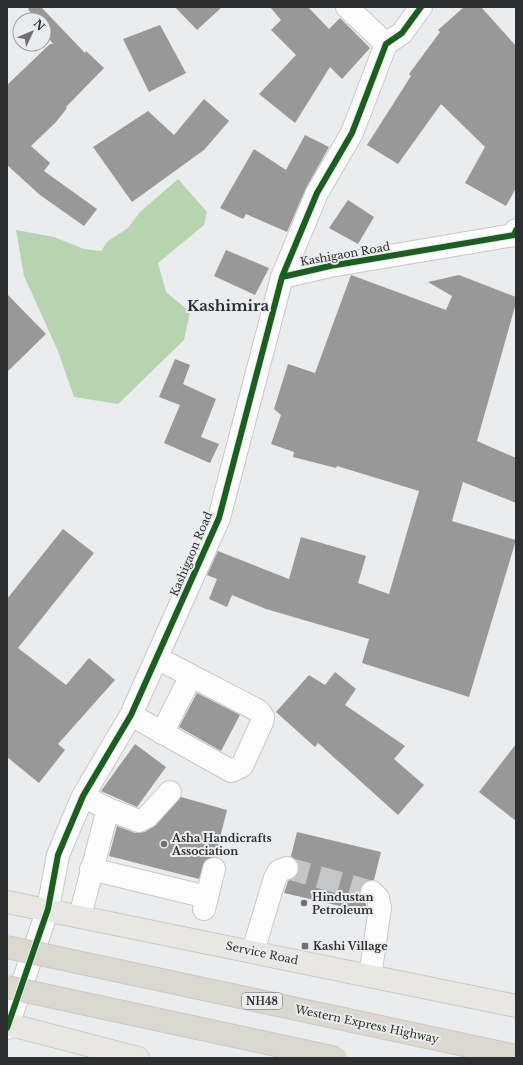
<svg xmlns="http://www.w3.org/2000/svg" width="523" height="1065" font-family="'Libre Baskerville',serif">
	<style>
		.forest { fill: #b6d4b0 }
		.building { fill: #989898 }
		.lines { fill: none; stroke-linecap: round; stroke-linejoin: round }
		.minor-tunnel { stroke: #c5c6c7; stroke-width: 22; stroke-dasharray: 22 11; stroke-linecap: butt }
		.minor-casing { stroke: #c8c8c9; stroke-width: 24 }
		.major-casing { stroke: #cacacb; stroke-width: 24 }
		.minor { stroke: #fcfcfc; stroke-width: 22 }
		.major { stroke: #e8e7e1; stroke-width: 22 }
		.highway-bridge-casing { stroke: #cacacb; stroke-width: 24; stroke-linecap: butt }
		.highway-bridge { stroke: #dbd8cf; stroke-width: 22 }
		.cycleway-casing { stroke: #eaecee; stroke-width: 8 }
		.cycleway { stroke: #1b5e20; stroke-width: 6 }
		.poi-dot { fill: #707072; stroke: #eaecee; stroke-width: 1.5 }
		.labels { text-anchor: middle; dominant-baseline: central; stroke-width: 4; stroke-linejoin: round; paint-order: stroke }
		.shield { fill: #eaecee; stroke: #666768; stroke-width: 1 }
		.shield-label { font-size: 10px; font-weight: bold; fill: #2d2e2f }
		.street-label { font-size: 11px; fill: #2d2e2f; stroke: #eaecee }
		.poi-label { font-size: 11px; font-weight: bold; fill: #2d2e2f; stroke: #eaecee; text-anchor: start }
		.district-label { font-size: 15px; font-weight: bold; fill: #2d2e2f; stroke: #eaecee }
	</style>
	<rect width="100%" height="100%" fill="#ebeced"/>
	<!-- forest -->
	<path class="forest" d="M 178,179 L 207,212 L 204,225 L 158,263 L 166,292 L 190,312 L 184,340 L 118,404 L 74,397 L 58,351 L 24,276 L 16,230 L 54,237 L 84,249 L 101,251 L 108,241 L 128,228 L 140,212 Z"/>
	<!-- building -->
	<path class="building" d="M 31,7 L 41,7 L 85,53 L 86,51 L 104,68 L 66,107 L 67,108 L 56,122 L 31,146 L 50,163 L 44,171 L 97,209 L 84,226 L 40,195 L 7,165 L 7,85 L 50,44 L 53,44 L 44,31 L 44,20 L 36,20 L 28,9 Z
		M 175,7 L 222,7 L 197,30 Z
		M 270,7 L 308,7 L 329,29 L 340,18 L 370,48 L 342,79 L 330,67 L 295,123 L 259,94 L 296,55 L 271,30 L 281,20 Z
		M 464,7 L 481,7 L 516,46 L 516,188 L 506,206 L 465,183 L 485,147 L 441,104 L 398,164 L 367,145 L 411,76 L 409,74 L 440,32 L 438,30 Z
		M 160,25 L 186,73 L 149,92 L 123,39 Z
		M 204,99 L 229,121 L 204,150 L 132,202 L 93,147 L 148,111 L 174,135 Z
		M 305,135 L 329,147 L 306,188 L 287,232 L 246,214 L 243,219 L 220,208 L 254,149 L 286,170 Z
		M 348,200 L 374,217 L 358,244 L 329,228 Z
		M 226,250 L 269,268 L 255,295 L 214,276 Z
		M 351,275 L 446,310 L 452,296 L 428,282 L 459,275 L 516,297 L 516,303 L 477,441 L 516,458 L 516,503 L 463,482 L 452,521 L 516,540 L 469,697 L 362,663 L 369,639 L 266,609 L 232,595 L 227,607 L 209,599 L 217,579 L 207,575 L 218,551 L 289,579 L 301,537 L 366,556 L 358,583 L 389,594 L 419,491 L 337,466 L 336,468 L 293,457 L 294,452 L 271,444 L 281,415 L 274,409 L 288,364 L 315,373 Z
		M 7,294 L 46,334 L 7,372 Z
		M 175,359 L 190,365 L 183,384 L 216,399 L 201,437 L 219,444 L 210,463 L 164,443 L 180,405 L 159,397 Z
		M 63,529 L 94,553 L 18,648 L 66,685 L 89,658 L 115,680 L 58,744 L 65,750 L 39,783 L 7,757 L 7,599 Z
		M 335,672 L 356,689 L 345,705 L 405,746 L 394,759 L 424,785 L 398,815 L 318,743 L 315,747 L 276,712 L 309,675 L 325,685 Z
		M 197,693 L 240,715 L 221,751 L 179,727 Z
		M 135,744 L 166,767 L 137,807 L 101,791 Z
		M 516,744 L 516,821 L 479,792 Z
		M 181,797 L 227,810 L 215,857 L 205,861 L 199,879 L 109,856 L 117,826 L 135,833 L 145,832 L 156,825 Z
		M 297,832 L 381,852 L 374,880 L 363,883 L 360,889 L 360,896 L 366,904 L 366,912 L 284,893 L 288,881 L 296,876 L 299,870 L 299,863 L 291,856 Z"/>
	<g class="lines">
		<!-- minor-tunnel -->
		<path class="minor-tunnel" d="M 287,868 L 372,892"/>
		<!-- minor casing -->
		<g class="minor-casing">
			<path id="minor" d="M 347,7 L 386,44
				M 282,277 L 317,193 L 352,133 L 386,44 L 402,33 L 421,7
				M 131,715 L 231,771 L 242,766 L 262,722 L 263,717 L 259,711 L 157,658
				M 162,733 L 191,676
				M 108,809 L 139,821 L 147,817 L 170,792
				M 91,869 L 207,897
				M 204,909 L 214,869
				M 80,916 L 108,809 L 83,796
				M 253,951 L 275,878 L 279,871 L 287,868
				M 370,976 L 380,908 L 378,898 L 372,892
				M 7,1028 L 48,909 L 58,855 L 83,796 L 131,715 L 219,518 L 282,277 L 330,266 L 514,235 L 516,230"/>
		</g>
		<!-- major casing -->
		<g class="major-casing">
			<path id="major" d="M 7,902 L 516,1006
				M 7,1024 L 138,1058"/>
		</g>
		<!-- minor -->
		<use href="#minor" class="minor"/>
		<!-- major -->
		<use href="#major" class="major"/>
		<!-- highway-bridge casing -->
		<g class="highway-bridge-casing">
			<path id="highway-bridge" d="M 7,947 L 516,1056
				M 7,987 L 336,1058"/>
		</g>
		<!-- highway-bridge -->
		<use href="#highway-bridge" class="highway-bridge"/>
		<!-- cycleway casing -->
		<g class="cycleway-casing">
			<path id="cycleway" d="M 282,277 L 317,193 L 352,133 L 386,44 L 402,33 L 421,7
				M 7,1028 L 48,909 L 58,855 L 83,796 L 131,715 L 219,518 L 282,277 L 330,266 L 514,235 L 516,230"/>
		</g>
		<!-- cycleway -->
		<use href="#cycleway" class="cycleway"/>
	</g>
	<!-- markers -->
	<g class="poi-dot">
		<circle cx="164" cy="844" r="4"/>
		<circle cx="304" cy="903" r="4"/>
		<rect x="301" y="942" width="8" height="8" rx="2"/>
	</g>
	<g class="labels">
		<!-- shield labels -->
		<rect class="shield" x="242" y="993" width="40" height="16" rx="3"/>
		<g class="shield-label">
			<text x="262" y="1001">NH48</text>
		</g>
		<!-- street labels -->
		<g class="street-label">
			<text transform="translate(345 254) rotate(-10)">Kashigaon Road</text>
			<text transform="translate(191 554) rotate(-67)">Kashigaon Road</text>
			<text transform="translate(262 953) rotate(12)">Service Road</text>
			<text transform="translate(367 1024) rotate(12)">Western Express Highway</text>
		</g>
		<!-- poi labels -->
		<g class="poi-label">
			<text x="172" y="838">Asha Handicrafts<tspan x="172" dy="13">Association</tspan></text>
			<text x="312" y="897">Hindustan<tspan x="312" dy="13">Petroleum</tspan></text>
			<text x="313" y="946">Kashi Village</text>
		</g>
		<!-- district labels -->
		<g class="district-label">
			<text x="228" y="305">Kashimira</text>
		</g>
	</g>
	<!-- border -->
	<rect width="523" height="1065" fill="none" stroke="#2d2e2f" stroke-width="16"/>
	<!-- north arrow -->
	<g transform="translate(32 32) rotate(46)"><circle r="19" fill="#eaecee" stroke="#9ea0a2"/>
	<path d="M0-3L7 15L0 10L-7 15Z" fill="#707072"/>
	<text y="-6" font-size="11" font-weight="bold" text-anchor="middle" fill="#2d2e2f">N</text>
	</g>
</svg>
